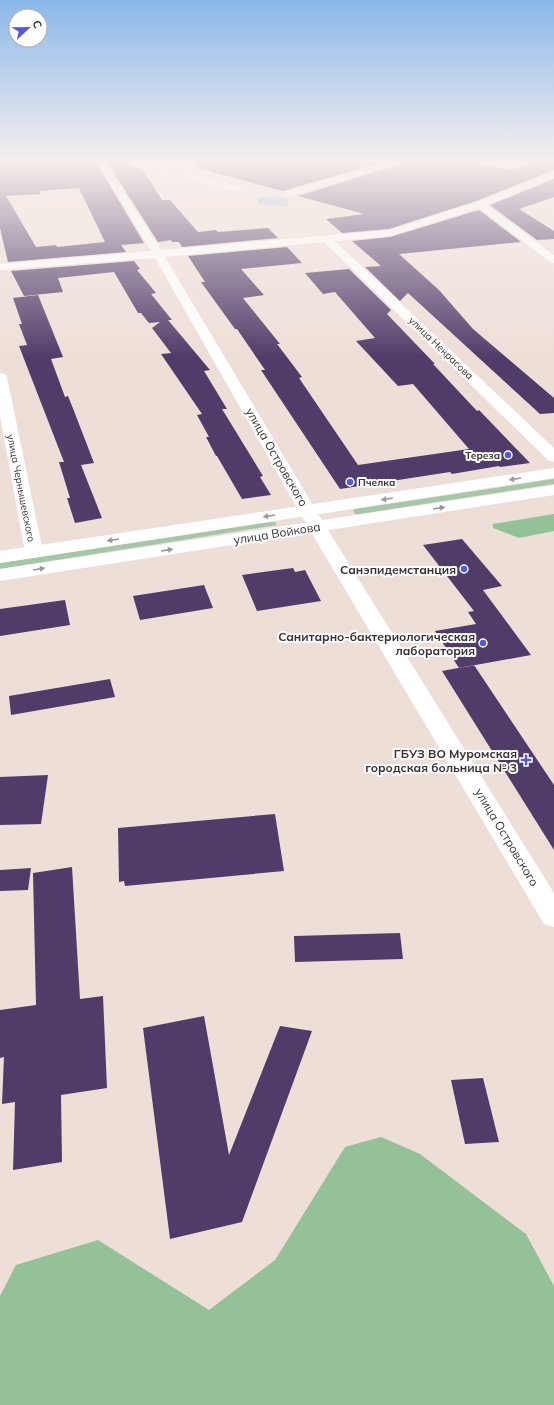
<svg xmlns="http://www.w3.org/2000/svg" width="554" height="1405" font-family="Mulish,sans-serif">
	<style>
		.green { fill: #a5c6a7 }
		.forest { fill: #94c197 }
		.water { fill: #9dbeed }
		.building { fill: #503c69; fill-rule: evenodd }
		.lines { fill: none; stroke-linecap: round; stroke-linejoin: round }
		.minor { fill: #fff; fill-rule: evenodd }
		.secondary { fill: #fff; fill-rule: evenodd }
		.oneway { fill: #9c9897 }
		.poi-dot { fill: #525bd2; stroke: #fff; stroke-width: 1.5 }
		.labels { text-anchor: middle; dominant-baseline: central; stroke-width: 4; stroke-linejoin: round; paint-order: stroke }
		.far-street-label { font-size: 10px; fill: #38312f; stroke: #fff }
		.far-poi-label { font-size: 10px; font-weight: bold; fill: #38312f; stroke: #fff; text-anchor: end }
		.street-label { font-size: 12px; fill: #38312f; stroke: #fff }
		.poi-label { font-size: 12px; font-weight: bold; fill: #38312f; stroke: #fff; text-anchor: end }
	</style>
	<rect width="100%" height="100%" fill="#eeded8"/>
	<!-- green -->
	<path class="green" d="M 554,479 L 554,484 L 359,514 L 355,514 L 353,511 L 355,509 Z
		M 271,522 L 275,522 L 277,525 L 0,569 L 0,563 Z"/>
	<!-- forest -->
	<path class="forest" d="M 554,514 L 554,531 L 519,538 L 493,528 L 493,524 Z
		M 381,1137 L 420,1154 L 526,1234 L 554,1286 L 554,1405 L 0,1405 L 0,1296 L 16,1265 L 98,1240 L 209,1310 L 275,1260 L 345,1147 Z"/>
	<!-- water -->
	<path class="water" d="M 275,196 L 283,198 L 289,203 L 288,206 L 266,206 L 258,203 L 258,198 Z"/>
	<!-- building -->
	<path class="building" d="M 0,162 L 96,162 L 144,243 L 121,245 L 126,252 L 8,262 L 0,228 ZM 79,188 L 105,242 L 57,247 L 56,245 L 36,247 L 6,196 L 41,194 L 39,191 Z
		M 107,162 L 128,162 L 130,165 L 142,169 L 162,200 L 170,200 L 198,232 L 216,230 L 218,232 L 268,228 L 278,238 L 182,247 L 179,242 L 172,242 L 171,240 L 158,242 Z
		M 199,162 L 383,162 L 283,191 L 198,168 Z
		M 400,162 L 457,162 L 470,164 L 476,163 L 510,170 L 535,162 L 554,162 L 554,170 L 476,201 L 389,229 L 342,233 L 326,219 L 364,214 L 298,196 L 398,165 Z
		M 554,179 L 554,197 L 519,209 L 554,231 L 554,239 L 537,240 L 490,205 Z
		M 479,210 L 521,242 L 399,254 L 439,290 L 473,329 L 554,398 L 554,413 L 540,414 L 408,293 L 400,301 L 365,267 L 381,266 L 352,241 L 390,237 Z
		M 287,247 L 302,263 L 241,269 L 264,295 L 243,298 L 280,344 L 277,344 L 302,377 L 299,378 L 358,465 L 469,449 L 413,384 L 398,386 L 356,341 L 375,338 L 335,292 L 323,294 L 305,273 L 349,269 L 391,310 L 387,314 L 435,364 L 433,364 L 477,411 L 479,410 L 530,463 L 500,467 L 499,466 L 452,474 L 450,472 L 340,489 L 261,370 L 265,370 L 237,329 L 235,329 L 201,282 L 205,282 L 188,256 Z
		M 134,261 L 140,269 L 137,270 L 156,293 L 151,294 L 172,320 L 168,320 L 210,370 L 204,371 L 227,409 L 222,409 L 263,476 L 260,477 L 271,495 L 242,499 L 217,456 L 216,456 L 206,437 L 209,437 L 197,415 L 202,414 L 161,354 L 171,353 L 152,328 L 160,322 L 149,323 L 141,313 L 138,313 L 114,272 L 58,278 L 63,292 L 24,296 L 11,271 Z
		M 38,295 L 63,357 L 51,359 L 65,397 L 68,396 L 74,411 L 94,463 L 81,465 L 102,518 L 75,523 L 67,498 L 70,498 L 59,462 L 64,462 L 19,346 L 27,345 L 19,324 L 22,324 L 13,298 Z
		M 462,539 L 502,586 L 483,590 L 531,655 L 459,668 L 435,631 L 476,624 L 468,612 L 474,611 L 423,545 Z
		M 293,568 L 295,572 L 305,570 L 321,601 L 257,611 L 242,575 Z
		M 204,585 L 213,608 L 140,620 L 133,596 Z
		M 65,600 L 70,625 L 0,636 L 0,609 Z
		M 474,665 L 554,785 L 554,850 L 442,671 Z
		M 110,679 L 115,697 L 11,715 L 9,696 Z
		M 48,775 L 41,824 L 0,825 L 0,777 Z
		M 275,814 L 284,871 L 125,886 L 124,881 L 119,882 L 118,828 Z
		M 72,867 L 80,999 L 103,996 L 107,1088 L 61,1095 L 62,1162 L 13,1170 L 15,1102 L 2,1104 L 4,1057 L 0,1058 L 0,1010 L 36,1005 L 33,873 Z
		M 31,868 L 28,890 L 0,891 L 0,870 Z
		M 400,933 L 403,959 L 295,962 L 294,936 Z
		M 204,1016 L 229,1155 L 280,1026 L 312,1031 L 242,1222 L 170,1239 L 143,1028 Z
		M 483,1078 L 499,1142 L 465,1144 L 451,1080 Z"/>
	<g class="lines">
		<!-- minor -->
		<path class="minor" d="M 97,162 L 105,162 L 161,250 L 389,230 L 477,202 L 554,171 L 554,177 L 487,205 L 554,255 L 554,263 L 550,262 L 479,208 L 390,236 L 335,241 L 554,448 L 554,462 L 548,460 L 324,242 L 165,257 L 326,527 L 554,893 L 554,927 L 544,924 L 308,527 L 155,258 L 0,270 L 0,264 L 151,251 Z
			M 129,162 L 142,162 L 239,187 L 241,189 L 236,192 L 130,164 Z
			M 387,162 L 399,162 L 398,164 L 291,196 L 285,196 L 283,194 L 285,192 Z
			M 0,373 L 5,374 L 7,377 L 43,552 L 40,556 L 34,558 L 28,556 L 25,552 L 0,416 Z"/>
		<!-- secondary -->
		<path class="secondary" d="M 554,468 L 554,478 L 0,563 L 0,551 Z
			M 554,485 L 554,495 L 0,581 L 0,569 Z"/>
	</g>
	<!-- one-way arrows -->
	<defs><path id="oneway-solid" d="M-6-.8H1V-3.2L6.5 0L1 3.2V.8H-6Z"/></defs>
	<g class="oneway">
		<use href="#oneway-solid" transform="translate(515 479) rotate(171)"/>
		<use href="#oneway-solid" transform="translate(387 499) rotate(171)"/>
		<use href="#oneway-solid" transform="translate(439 508) rotate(-9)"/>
		<use href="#oneway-solid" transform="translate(269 516) rotate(171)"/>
		<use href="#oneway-solid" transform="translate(113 540) rotate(171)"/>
		<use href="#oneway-solid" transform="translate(167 550) rotate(-9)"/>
		<use href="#oneway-solid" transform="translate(39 569) rotate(-9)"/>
	</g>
	<!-- sky -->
	<linearGradient id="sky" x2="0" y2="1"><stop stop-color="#8ab8ea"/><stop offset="0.45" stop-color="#f7f0ed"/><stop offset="1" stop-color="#f7f0ed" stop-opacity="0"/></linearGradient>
	<rect width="554" height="358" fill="url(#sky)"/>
	<!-- markers -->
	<g class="poi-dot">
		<circle cx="508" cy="455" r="4"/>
		<circle cx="350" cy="482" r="4"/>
		<circle cx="464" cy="569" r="4"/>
		<circle cx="483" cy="643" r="4"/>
		<path d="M524 754h4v4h4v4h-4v4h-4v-4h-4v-4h4z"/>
	</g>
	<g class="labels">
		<!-- far-street labels -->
		<g class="far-street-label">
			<text transform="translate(441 348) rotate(44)">улица Некрасова</text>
			<text transform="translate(21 488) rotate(79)">улица Чернышевского</text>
		</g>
		<!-- far-poi labels -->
		<g class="far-poi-label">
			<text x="500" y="455">Тереза</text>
			<text x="358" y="482" text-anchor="start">Пчелка</text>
		</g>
		<!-- street labels -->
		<g class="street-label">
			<text transform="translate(277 457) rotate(60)">улица Островского</text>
			<text transform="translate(277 533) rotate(-9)">улица Войкова</text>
			<text transform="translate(507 837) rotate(59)">улица Островского</text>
		</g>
		<!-- poi labels -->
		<g class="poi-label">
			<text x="456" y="569">Cанэпидемстанция</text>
			<text x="475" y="636">Санитарно-бактериологическая<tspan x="475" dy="14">лаборатория</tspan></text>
			<text x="517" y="753">ГБУЗ ВО Муромская<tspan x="517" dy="14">городская больница № 3</tspan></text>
		</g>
	</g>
	<!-- north arrow -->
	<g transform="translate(28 28) rotate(68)"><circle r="19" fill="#ffffff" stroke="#afadac"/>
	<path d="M0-3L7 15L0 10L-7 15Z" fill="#525bd2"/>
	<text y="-6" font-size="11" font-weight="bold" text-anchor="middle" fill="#38312f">С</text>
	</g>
</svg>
